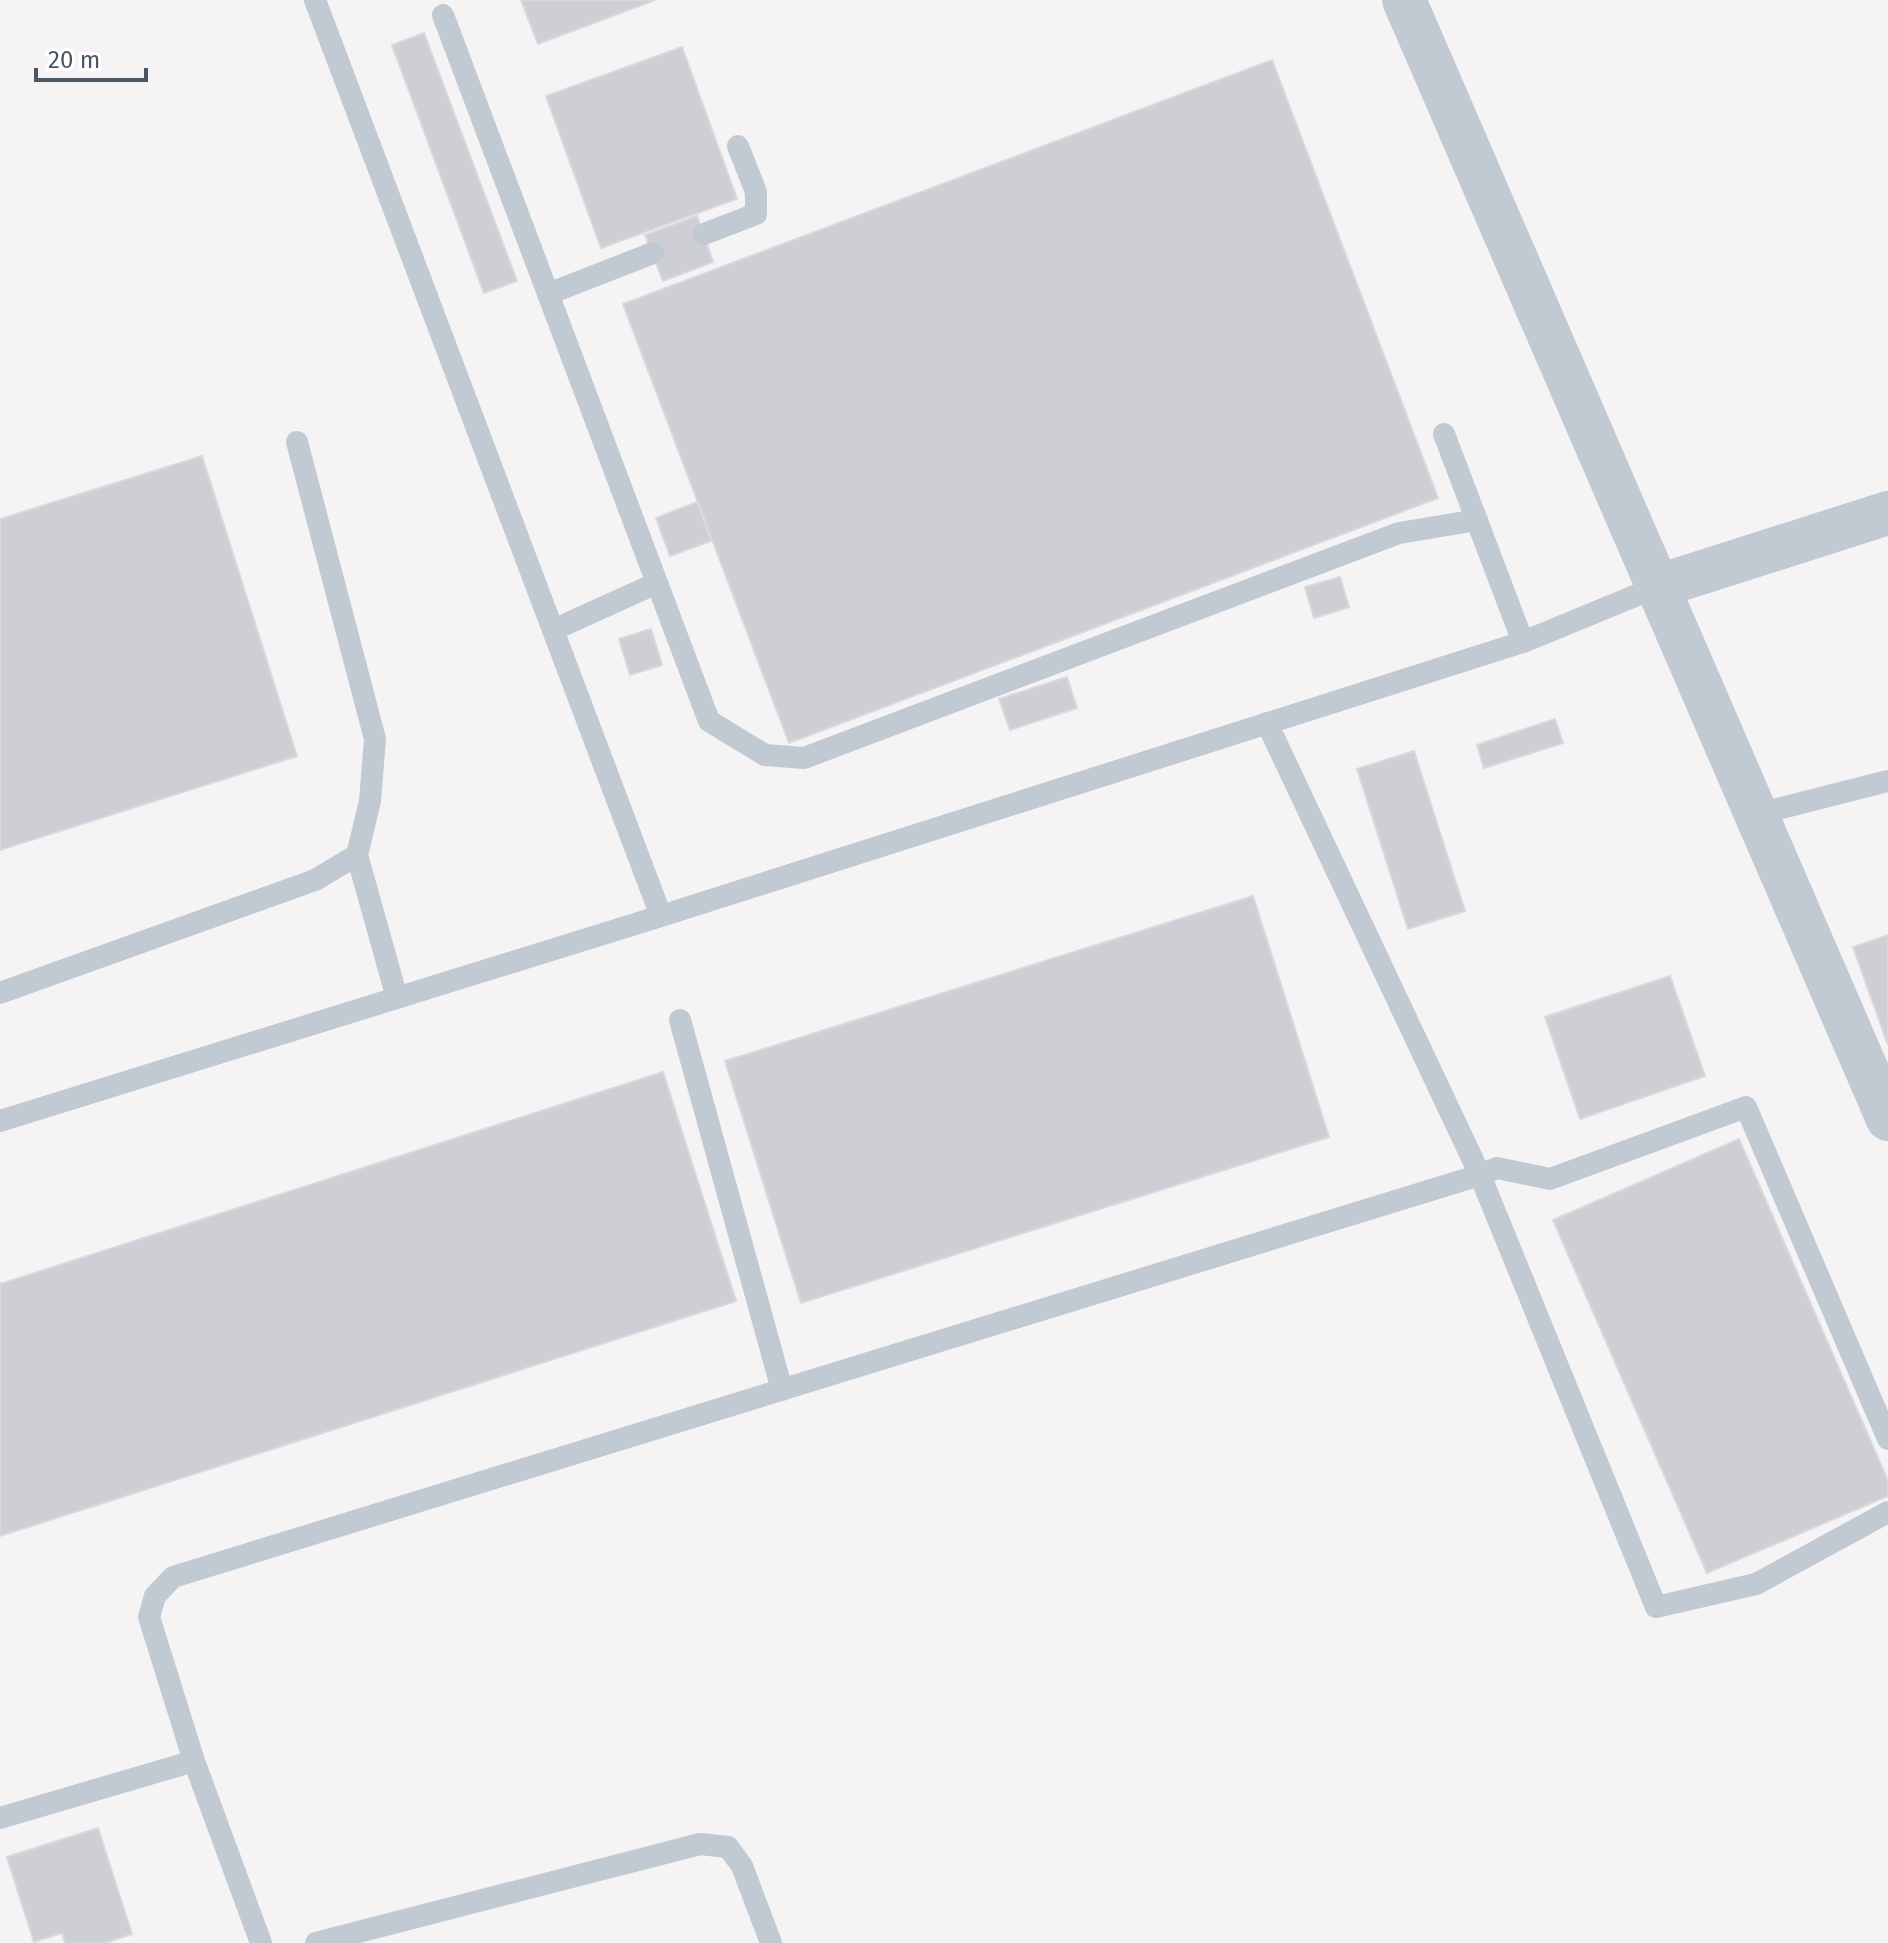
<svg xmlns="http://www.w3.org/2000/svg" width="1888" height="1943" font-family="'Fira Sans',sans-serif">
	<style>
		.building { fill: #cdcfd5; stroke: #d7d9de; stroke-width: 2 }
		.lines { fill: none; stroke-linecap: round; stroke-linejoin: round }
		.lane { stroke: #c1cad2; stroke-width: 22 }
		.street { stroke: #c1cad2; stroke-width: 44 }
	</style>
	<rect width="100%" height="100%" fill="#f5f3f3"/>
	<!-- building -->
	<path class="building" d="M 521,0 L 655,0 L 538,44 Z
		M 424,33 L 517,281 L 484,293 L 392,45 Z
		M 682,47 L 737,199 L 601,248 L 546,96 Z
		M 1272,60 L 1438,498 L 789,743 L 623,304 Z
		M 697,216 L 713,262 L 663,281 L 645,235 Z
		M 202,456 L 297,756 L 0,850 L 0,519 Z
		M 697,502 L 711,541 L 670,556 L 656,518 Z
		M 1340,577 L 1349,607 L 1314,618 L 1305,587 Z
		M 651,629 L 662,665 L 630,675 L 619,639 Z
		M 1067,677 L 1077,708 L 1010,730 L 999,699 Z
		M 1555,719 L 1563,743 L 1484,768 L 1477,745 Z
		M 1414,751 L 1465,911 L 1408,929 L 1357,769 Z
		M 1253,896 L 1329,1137 L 801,1303 L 725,1061 Z
		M 1888,935 L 1888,1045 L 1853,947 Z
		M 1670,976 L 1705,1076 L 1580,1119 L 1545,1017 Z
		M 663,1072 L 736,1301 L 0,1536 L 0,1284 Z
		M 1739,1139 L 1888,1481 L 1888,1496 L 1707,1573 L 1553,1220 Z
		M 98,1828 L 132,1934 L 105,1943 L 65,1943 L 62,1933 L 34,1942 L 7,1857 Z"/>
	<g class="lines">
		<!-- lane -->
		<path class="lane" d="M 315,0 L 661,916
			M 443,15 L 709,721 L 765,755 L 804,758 L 1399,533 L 1477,520
			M 704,234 L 756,214 L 756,192 L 738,146
			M 548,294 L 653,253
			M 1444,434 L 1523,642
			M 553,630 L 657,583
			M 1267,723 L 1480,1175 L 1656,1607 L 1756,1584 L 1888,1512
			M 1758,814 L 1888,781
			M 357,855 L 397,998
			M 0,993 L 315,880 L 357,855 L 370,801 L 375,739 L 297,442
			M 680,1020 L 782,1390
			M 0,1121 L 661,916 L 1523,642 L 1659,586
			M 194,1761 L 261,1943
			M 0,1818 L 194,1761 L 149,1617 L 155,1596 L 173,1577 L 1480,1175 L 1497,1168 L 1550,1179 L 1746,1107 L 1888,1439
			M 316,1943 L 700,1844 L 728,1847 L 742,1866 L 771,1943"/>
		<!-- street -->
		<path class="street" d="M 1404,0 L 1888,1119
			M 1659,586 L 1888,513"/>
	</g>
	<!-- scale -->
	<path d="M36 68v12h110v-12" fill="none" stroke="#4a5661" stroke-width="4"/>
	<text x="48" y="68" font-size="24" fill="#4a5661" stroke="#ffffff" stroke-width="6" paint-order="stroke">20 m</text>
</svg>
